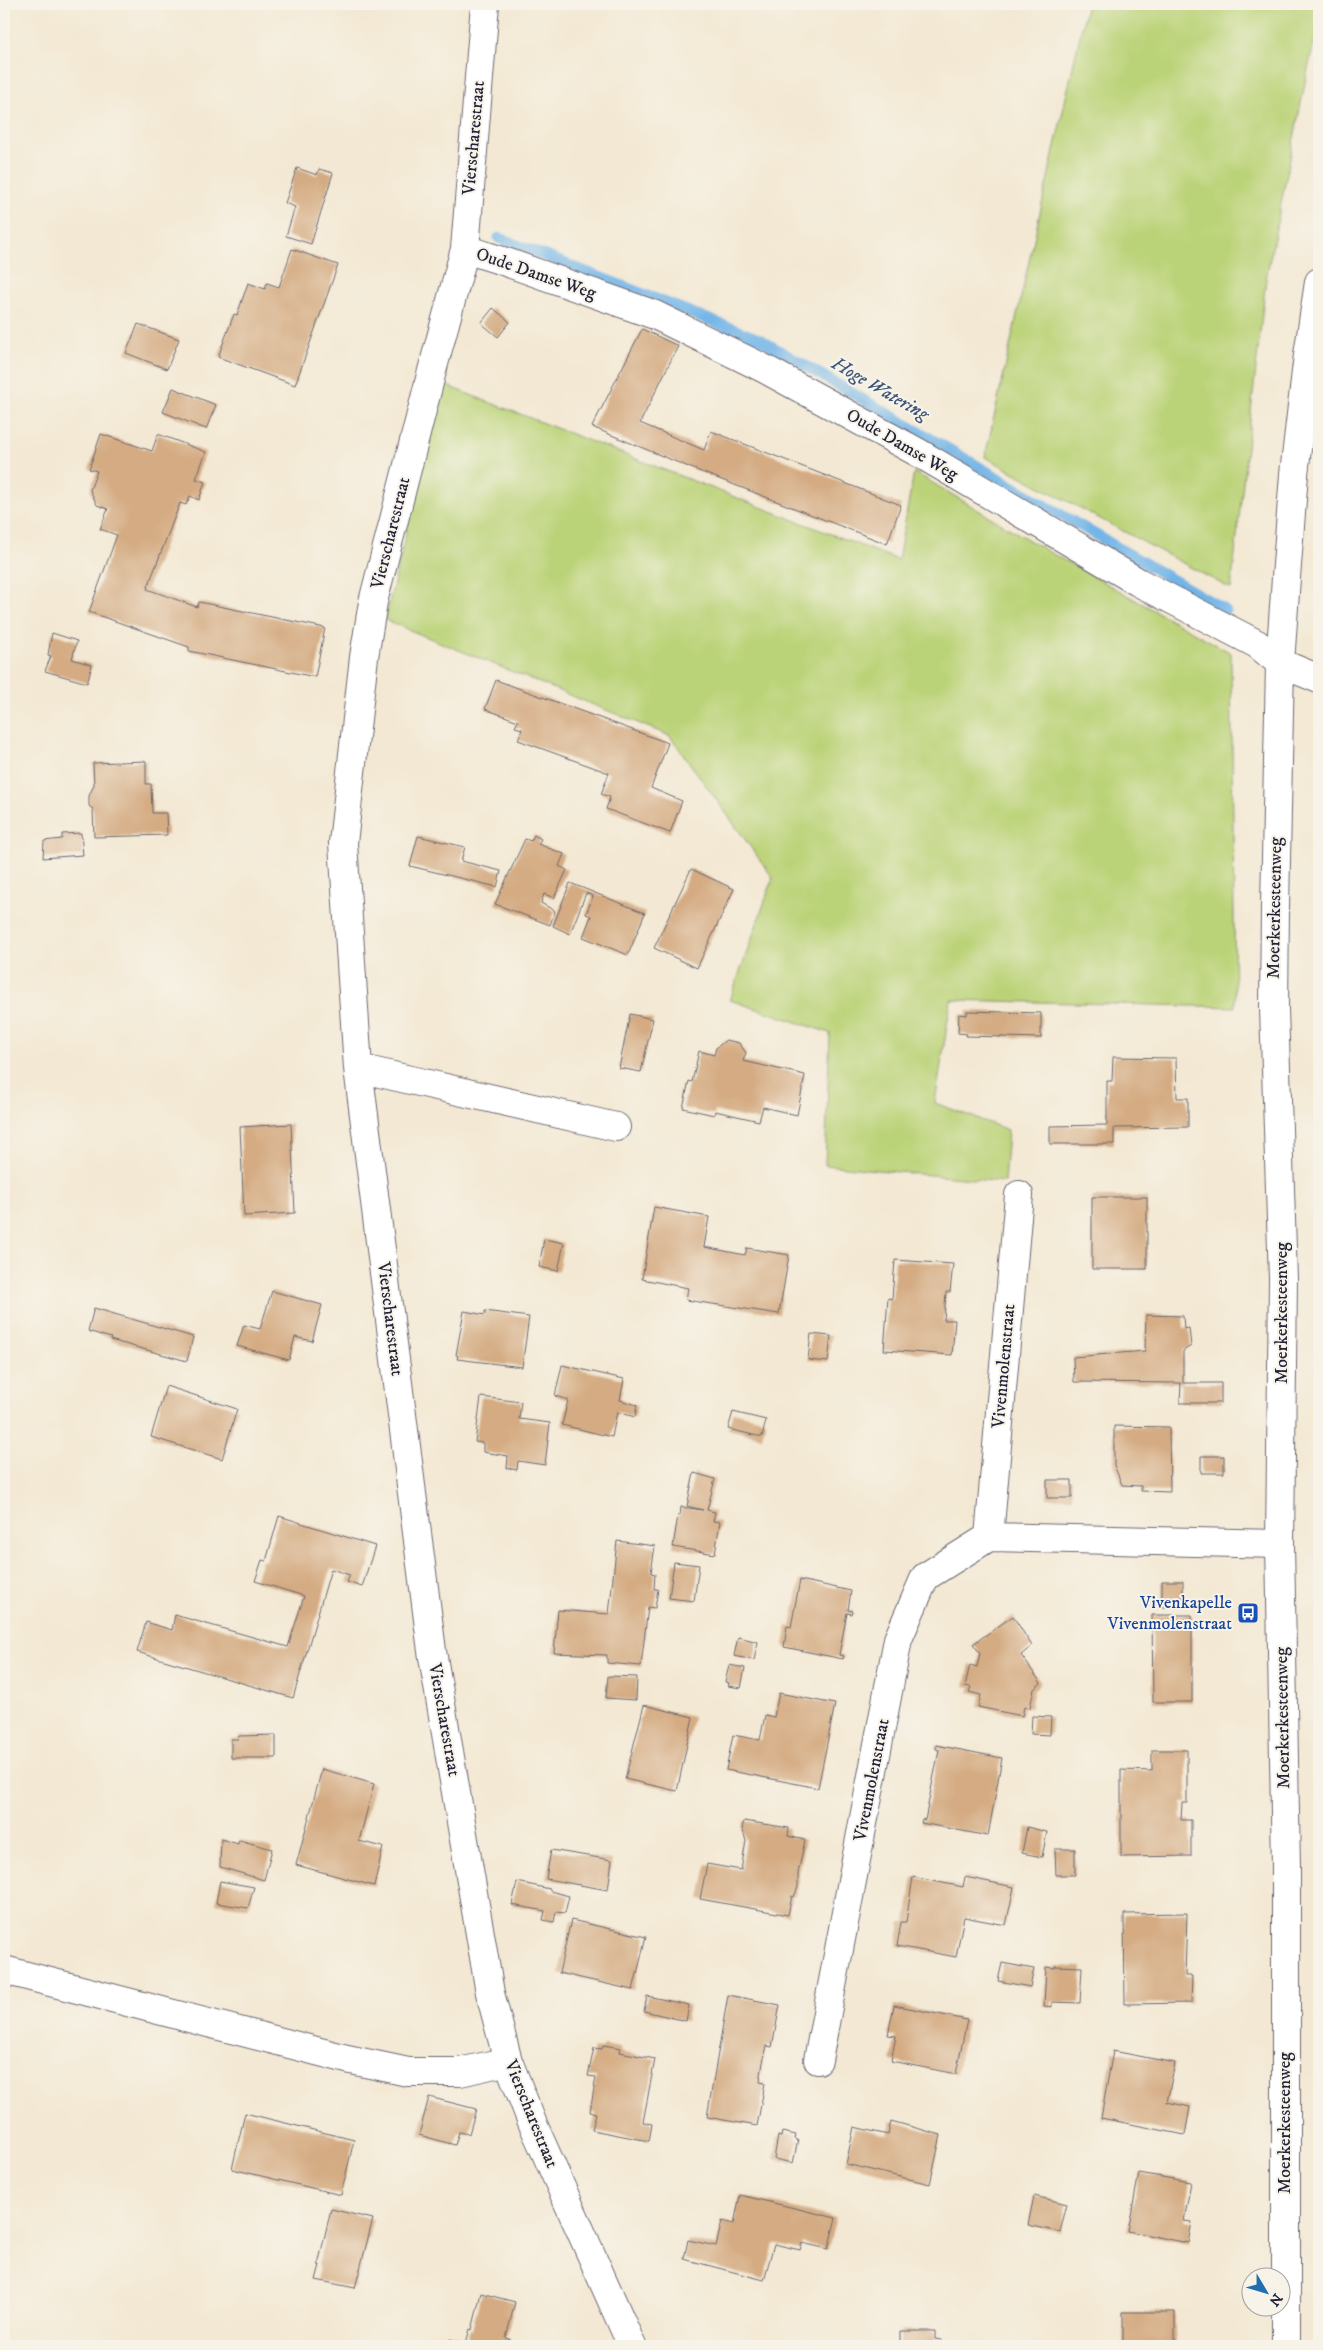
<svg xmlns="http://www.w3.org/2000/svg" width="1323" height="2350" font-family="'IM FELL DW Pica',serif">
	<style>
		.green { fill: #bbd378; stroke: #6e7a5a }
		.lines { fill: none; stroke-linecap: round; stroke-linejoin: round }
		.stream { stroke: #73b5e8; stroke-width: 11 }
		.building { fill: #d4ab82 }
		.minor-casing { stroke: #6b6770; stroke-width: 30 }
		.minor { stroke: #fff; stroke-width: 28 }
		.labels { text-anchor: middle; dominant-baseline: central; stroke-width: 4; stroke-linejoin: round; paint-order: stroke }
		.street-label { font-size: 18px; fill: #22223b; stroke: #f7f3e8 }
		.transit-label { font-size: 18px; fill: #164399; stroke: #f7f3e8; text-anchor: end }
		.water-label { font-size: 19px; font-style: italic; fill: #3e5578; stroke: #f7f3e8 }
	</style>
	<rect width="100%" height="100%" fill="#f7f3e8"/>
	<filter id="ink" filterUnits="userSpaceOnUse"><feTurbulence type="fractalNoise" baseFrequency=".02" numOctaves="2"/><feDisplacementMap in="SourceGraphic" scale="10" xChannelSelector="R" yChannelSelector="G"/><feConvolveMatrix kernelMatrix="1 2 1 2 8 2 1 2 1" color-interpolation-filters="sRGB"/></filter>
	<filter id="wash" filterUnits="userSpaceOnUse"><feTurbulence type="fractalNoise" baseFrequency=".0096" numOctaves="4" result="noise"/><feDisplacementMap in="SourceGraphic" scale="20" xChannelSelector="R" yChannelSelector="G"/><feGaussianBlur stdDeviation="1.12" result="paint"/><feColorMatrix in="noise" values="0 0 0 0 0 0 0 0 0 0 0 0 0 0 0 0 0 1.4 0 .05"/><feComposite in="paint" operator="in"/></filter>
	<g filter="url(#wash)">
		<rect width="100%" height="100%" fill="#f3e8d3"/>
		<!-- green -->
		<path class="green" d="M 1087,4 L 1319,4 L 1319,23 L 1307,73 L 1266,279 L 1231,589 L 985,457 Z
			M 442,384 L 898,560 L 914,472 L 1051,553 L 1231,653 L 1235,1007 L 951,1000 L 935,1103 L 1008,1130 L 1004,1182 L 825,1165 L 830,1033 L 730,1000 L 773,878 L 670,736 L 385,620 Z"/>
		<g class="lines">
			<!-- stream -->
			<path class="stream" d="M 499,238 L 761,340 L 1225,610"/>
		</g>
		<g id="blocks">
			<!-- building -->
			<path class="building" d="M 297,168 L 317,175 L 319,169 L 333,173 L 311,244 L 286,236 L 295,207 L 285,203 Z
				M 292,249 L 338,265 L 295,385 L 218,357 L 234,314 L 237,315 L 248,283 L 265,289 L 267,283 L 279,287 Z
				M 493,308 L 510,322 L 498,337 L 481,323 Z
				M 138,324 L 179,339 L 167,369 L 126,353 Z
				M 642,329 L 678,346 L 640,423 L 704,450 L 711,431 L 901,505 L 887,544 L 696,470 L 592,427 Z
				M 173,388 L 216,405 L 206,429 L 163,412 Z
				M 101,434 L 152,451 L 158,434 L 206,452 L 196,479 L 205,482 L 199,500 L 190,496 L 186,505 L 180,503 L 147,589 L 197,607 L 199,602 L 325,628 L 315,677 L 189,651 L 189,647 L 89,612 L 117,535 L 100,529 L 108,509 L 97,505 L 90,490 L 97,471 L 89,469 Z
				M 52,633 L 77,641 L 72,659 L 92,665 L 87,683 L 45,671 L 51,656 L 48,655 Z
				M 496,680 L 668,743 L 651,788 L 682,801 L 670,833 L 606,809 L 610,797 L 601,794 L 609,773 L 518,740 L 522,729 L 515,727 L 518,721 L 485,709 Z
				M 146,761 L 146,784 L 151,784 L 152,813 L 166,813 L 167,835 L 94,837 L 93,809 L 89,806 L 89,796 L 94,785 L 93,763 Z
				M 81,833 L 83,855 L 43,858 L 44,841 L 62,839 L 62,834 Z
				M 534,835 L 541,839 L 538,844 L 564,854 L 559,866 L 567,870 L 554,898 L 544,894 L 541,903 L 555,911 L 550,925 L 495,904 L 525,839 L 531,841 Z
				M 418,836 L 465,847 L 461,861 L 501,871 L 497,887 L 410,866 Z
				M 691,869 L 734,889 L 697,968 L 654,948 Z
				M 570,883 L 645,913 L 628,955 L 583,937 L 591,916 L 586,914 L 593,896 L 586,893 L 570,934 L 553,926 Z
				M 967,1011 L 1041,1013 L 1041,1038 L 966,1036 L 967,1034 L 958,1033 L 959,1014 L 967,1015 Z
				M 630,1014 L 653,1019 L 641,1072 L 619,1068 Z
				M 726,1040 L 739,1043 L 746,1053 L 743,1061 L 805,1075 L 797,1115 L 763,1107 L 759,1121 L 715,1111 L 714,1115 L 683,1108 L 689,1081 L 692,1082 L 699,1051 L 714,1055 L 716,1048 Z
				M 1113,1057 L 1176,1058 L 1177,1098 L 1188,1098 L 1188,1127 L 1114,1128 L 1114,1144 L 1050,1144 L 1050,1126 L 1107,1125 L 1107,1081 L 1112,1081 Z
				M 291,1124 L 295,1213 L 244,1216 L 240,1127 Z
				M 1092,1197 L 1147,1197 L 1147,1269 L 1092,1269 Z
				M 654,1207 L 709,1217 L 704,1247 L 745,1255 L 747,1248 L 789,1255 L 779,1314 L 686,1300 L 688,1288 L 642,1279 Z
				M 544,1239 L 564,1243 L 558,1271 L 539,1267 Z
				M 895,1260 L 953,1264 L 950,1292 L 946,1292 L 944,1320 L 955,1320 L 952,1355 L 884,1350 L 888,1298 L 892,1299 Z
				M 272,1291 L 322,1305 L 312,1341 L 295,1337 L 289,1360 L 237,1346 L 244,1325 L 260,1329 Z
				M 94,1308 L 193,1337 L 187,1361 L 110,1340 L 111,1338 L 88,1331 Z
				M 464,1311 L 485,1315 L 485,1311 L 529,1317 L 522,1367 L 457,1359 L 458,1356 L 456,1355 Z
				M 1146,1315 L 1183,1316 L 1184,1329 L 1189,1328 L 1191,1346 L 1183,1351 L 1183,1383 L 1221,1383 L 1221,1403 L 1180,1403 L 1181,1383 L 1074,1382 L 1073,1357 L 1145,1351 Z
				M 811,1334 L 831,1336 L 828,1362 L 808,1360 Z
				M 562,1365 L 624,1379 L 620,1400 L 637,1405 L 635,1417 L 617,1412 L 612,1437 L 562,1425 L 568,1400 L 555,1396 Z
				M 166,1386 L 237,1409 L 222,1459 L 151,1437 Z
				M 481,1397 L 521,1402 L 519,1419 L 550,1423 L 545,1465 L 518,1461 L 517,1470 L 507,1468 L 508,1456 L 483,1452 L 483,1443 L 475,1442 Z
				M 733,1412 L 766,1420 L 762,1437 L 728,1429 Z
				M 1114,1426 L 1169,1427 L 1170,1492 L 1141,1491 L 1141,1486 L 1122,1485 L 1114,1465 Z
				M 1201,1456 L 1224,1456 L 1224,1473 L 1201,1473 Z
				M 694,1473 L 715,1479 L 707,1510 L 715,1512 L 713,1521 L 720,1522 L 715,1554 L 673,1547 L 678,1515 L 680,1515 L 681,1507 L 703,1510 L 687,1506 Z
				M 1047,1480 L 1072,1480 L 1072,1498 L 1047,1498 Z
				M 279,1516 L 375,1546 L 362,1587 L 347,1582 L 350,1575 L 331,1569 L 293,1698 L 137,1652 L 146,1622 L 172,1630 L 175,1615 L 288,1647 L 304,1596 L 255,1581 L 262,1560 L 266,1561 Z
				M 617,1541 L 655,1546 L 651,1573 L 655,1574 L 654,1589 L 658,1589 L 655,1608 L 648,1607 L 641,1666 L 607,1663 L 607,1655 L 554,1653 L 558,1610 L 609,1614 Z
				M 674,1562 L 699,1565 L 694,1601 L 669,1598 Z
				M 800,1580 L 851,1591 L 848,1610 L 853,1611 L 852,1614 L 847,1613 L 839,1655 L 844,1656 L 843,1659 L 784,1647 L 787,1626 L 791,1627 Z
				M 1162,1581 L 1183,1581 L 1183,1606 L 1162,1607 Z
				M 1152,1615 L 1192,1615 L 1192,1702 L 1153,1702 Z
				M 1013,1616 L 1032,1646 L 1021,1655 L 1041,1683 L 1034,1689 L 1030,1708 L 1024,1707 L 1022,1716 L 978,1707 L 981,1695 L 969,1692 L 971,1687 L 965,1686 L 970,1665 L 977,1667 L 980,1653 L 973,1644 Z
				M 738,1637 L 758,1642 L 754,1660 L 734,1656 Z
				M 729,1665 L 745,1668 L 741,1688 L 728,1686 L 729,1683 L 725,1682 Z
				M 608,1676 L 637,1677 L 636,1700 L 606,1698 Z
				M 779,1693 L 835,1704 L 818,1788 L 726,1770 L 733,1735 L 760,1740 L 765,1715 L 774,1717 Z
				M 644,1705 L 693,1717 L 677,1791 L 625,1779 Z
				M 1032,1716 L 1051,1717 L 1050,1735 L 1031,1734 Z
				M 276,1735 L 276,1758 L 231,1758 L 231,1739 L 238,1739 L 239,1736 Z
				M 936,1745 L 1002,1758 L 988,1836 L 921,1823 L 922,1819 L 925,1820 L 939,1750 L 936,1749 Z
				M 1152,1750 L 1187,1750 L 1187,1803 L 1182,1803 L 1181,1820 L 1191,1820 L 1191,1856 L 1121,1857 L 1121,1770 L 1152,1771 Z
				M 322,1769 L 374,1784 L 359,1841 L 383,1847 L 374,1886 L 296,1865 Z
				M 744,1821 L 789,1828 L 788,1836 L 805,1840 L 798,1873 L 798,1887 L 794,1897 L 792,1896 L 788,1915 L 700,1899 L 707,1864 L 741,1870 L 746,1841 L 742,1828 Z
				M 1027,1827 L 1047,1832 L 1042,1857 L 1022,1853 Z
				M 221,1839 L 238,1844 L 239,1840 L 272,1849 L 264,1880 L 220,1867 Z
				M 1055,1849 L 1075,1849 L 1075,1875 L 1056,1875 Z
				M 551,1850 L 612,1860 L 608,1890 L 546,1879 Z
				M 913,1877 L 963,1887 L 965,1877 L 1014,1887 L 1006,1925 L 964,1917 L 956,1957 L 897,1946 L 901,1922 L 906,1922 Z
				M 220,1881 L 254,1887 L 248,1908 L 216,1903 Z
				M 517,1882 L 550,1889 L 550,1891 L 569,1896 L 565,1913 L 556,1912 L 554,1922 L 543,1920 L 545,1911 L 512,1905 Z
				M 1187,1913 L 1185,1976 L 1192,1976 L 1191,2003 L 1125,2004 L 1124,1914 Z
				M 571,1920 L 646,1937 L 633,1990 L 559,1973 Z
				M 1002,1963 L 1034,1969 L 1030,1987 L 998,1981 Z
				M 1055,1966 L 1082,1967 L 1080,2003 L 1052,2002 L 1052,2007 L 1044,2006 L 1046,1967 L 1055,1968 Z
				M 728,1995 L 780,2005 L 772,2047 L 767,2046 L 763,2062 L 760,2082 L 765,2083 L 757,2126 L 707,2117 Z
				M 647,1996 L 689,2005 L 686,2021 L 644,2011 Z
				M 894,2005 L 967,2020 L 956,2074 L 891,2061 L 896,2036 L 888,2035 Z
				M 603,2045 L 621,2048 L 620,2052 L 655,2059 L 643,2122 L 652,2124 L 649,2141 L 592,2130 L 596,2113 L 590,2112 L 596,2077 L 588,2076 L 594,2048 L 602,2049 Z
				M 1113,2051 L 1175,2063 L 1167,2102 L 1190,2107 L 1185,2135 L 1101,2118 Z
				M 429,2097 L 476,2109 L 469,2134 L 459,2132 L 455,2145 L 419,2135 Z
				M 245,2113 L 354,2140 L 341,2195 L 232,2169 Z
				M 891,2121 L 941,2135 L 930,2184 L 846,2164 L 854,2127 L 888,2135 Z
				M 782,2132 L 796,2135 L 795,2139 L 798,2140 L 793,2163 L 774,2159 L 778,2136 L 781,2137 Z
				M 1139,2173 L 1191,2182 L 1184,2221 L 1192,2222 L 1188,2243 L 1128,2231 Z
				M 740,2195 L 836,2218 L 828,2249 L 802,2243 L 800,2250 L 774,2244 L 764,2280 L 684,2259 L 688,2240 L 716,2246 L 722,2221 L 734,2224 Z
				M 1034,2196 L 1067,2204 L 1060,2232 L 1028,2225 Z
				M 331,2209 L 373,2219 L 355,2288 L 316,2280 L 320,2265 L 318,2265 Z
				M 481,2293 L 515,2302 L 506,2338 L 510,2339 L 509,2346 L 448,2346 L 450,2339 L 466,2343 L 470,2329 L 472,2330 Z
				M 1123,2312 L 1175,2312 L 1175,2346 L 1123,2346 Z
				M 900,2331 L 935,2331 L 935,2339 L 942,2340 L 942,2346 L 900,2346 Z"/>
		</g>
	</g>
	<g filter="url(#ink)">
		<use href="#blocks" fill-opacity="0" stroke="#6b6770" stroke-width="1"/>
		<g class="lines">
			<!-- minor casing -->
			<g class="minor-casing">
				<path id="minor" d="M 485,4 L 465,249 L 432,371 L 373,602 L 364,657 L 343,843 L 358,1068 L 432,1651 L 490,1993 L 508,2061 L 532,2122 L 632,2346
					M 465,249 L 506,262 L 655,315 L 765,369 L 919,453 L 1138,582 L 1257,644 L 1280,663 L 1319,679
					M 358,1068 L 616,1127
					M 989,1537 L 1019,1195
					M 4,1970 L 347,2059 L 408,2072 L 460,2072 L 508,2061
					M 818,2060 L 898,1639 L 925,1577 L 989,1537 L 1280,1544
					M 1286,2346 L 1286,1867 L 1280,1544 L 1283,1279 L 1274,1009 L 1275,908 L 1280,663 L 1286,578 L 1294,474 L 1308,355 L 1319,282"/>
			</g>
			<!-- minor -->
			<use href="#minor" class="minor"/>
		</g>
	</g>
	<!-- icons -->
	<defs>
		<g id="bus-square" transform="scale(1.125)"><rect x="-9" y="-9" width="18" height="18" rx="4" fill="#1a4fb4" stroke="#f7f3e8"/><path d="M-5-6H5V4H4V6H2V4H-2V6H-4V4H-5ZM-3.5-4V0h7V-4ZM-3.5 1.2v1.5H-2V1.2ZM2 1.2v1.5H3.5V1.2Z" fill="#fff"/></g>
	</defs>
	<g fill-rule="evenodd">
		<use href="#bus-square" x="1248" y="1613"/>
	</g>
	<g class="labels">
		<!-- street labels -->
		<g class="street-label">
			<text transform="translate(474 138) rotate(-85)">Vierscharestraat</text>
			<text transform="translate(536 274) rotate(19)">Oude Damse Weg</text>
			<text transform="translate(902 445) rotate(30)">Oude Damse Weg</text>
			<text transform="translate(391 533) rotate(-76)">Vierscharestraat</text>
			<text transform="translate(1275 908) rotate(-89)">Moerkerkesteenweg</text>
			<text transform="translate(1282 1313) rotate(-90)">Moerkerkesteenweg</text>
			<text transform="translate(390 1319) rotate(83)">Vierscharestraat</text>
			<text transform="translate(1004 1366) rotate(-85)">Vivenmolenstraat</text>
			<text transform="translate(1283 1718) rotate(-91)">Moerkerkesteenweg</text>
			<text transform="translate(444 1720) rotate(80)">Vierscharestraat</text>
			<text transform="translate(872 1780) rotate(-79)">Vivenmolenstraat</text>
			<text transform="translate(531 2114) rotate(68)">Vierscharestraat</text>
			<text transform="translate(1285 2123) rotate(-90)">Moerkerkesteenweg</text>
		</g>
		<!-- transit labels -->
		<g class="transit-label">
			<text x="1232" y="1603">Vivenkapelle<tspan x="1232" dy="21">Vivenmolenstraat</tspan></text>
		</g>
		<!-- water labels -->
		<g class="water-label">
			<text transform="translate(880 389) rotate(30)">Hoge Watering</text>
		</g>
	</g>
	<!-- margin -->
	<rect width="1323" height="2350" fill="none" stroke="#f7f3e8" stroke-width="20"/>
	<!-- north arrow -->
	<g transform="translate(1266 2292) rotate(128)"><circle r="24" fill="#f7f3e8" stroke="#a29fa3"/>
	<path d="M0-4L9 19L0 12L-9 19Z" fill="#1f6fb2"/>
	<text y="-8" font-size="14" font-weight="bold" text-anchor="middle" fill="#22223b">N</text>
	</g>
</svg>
